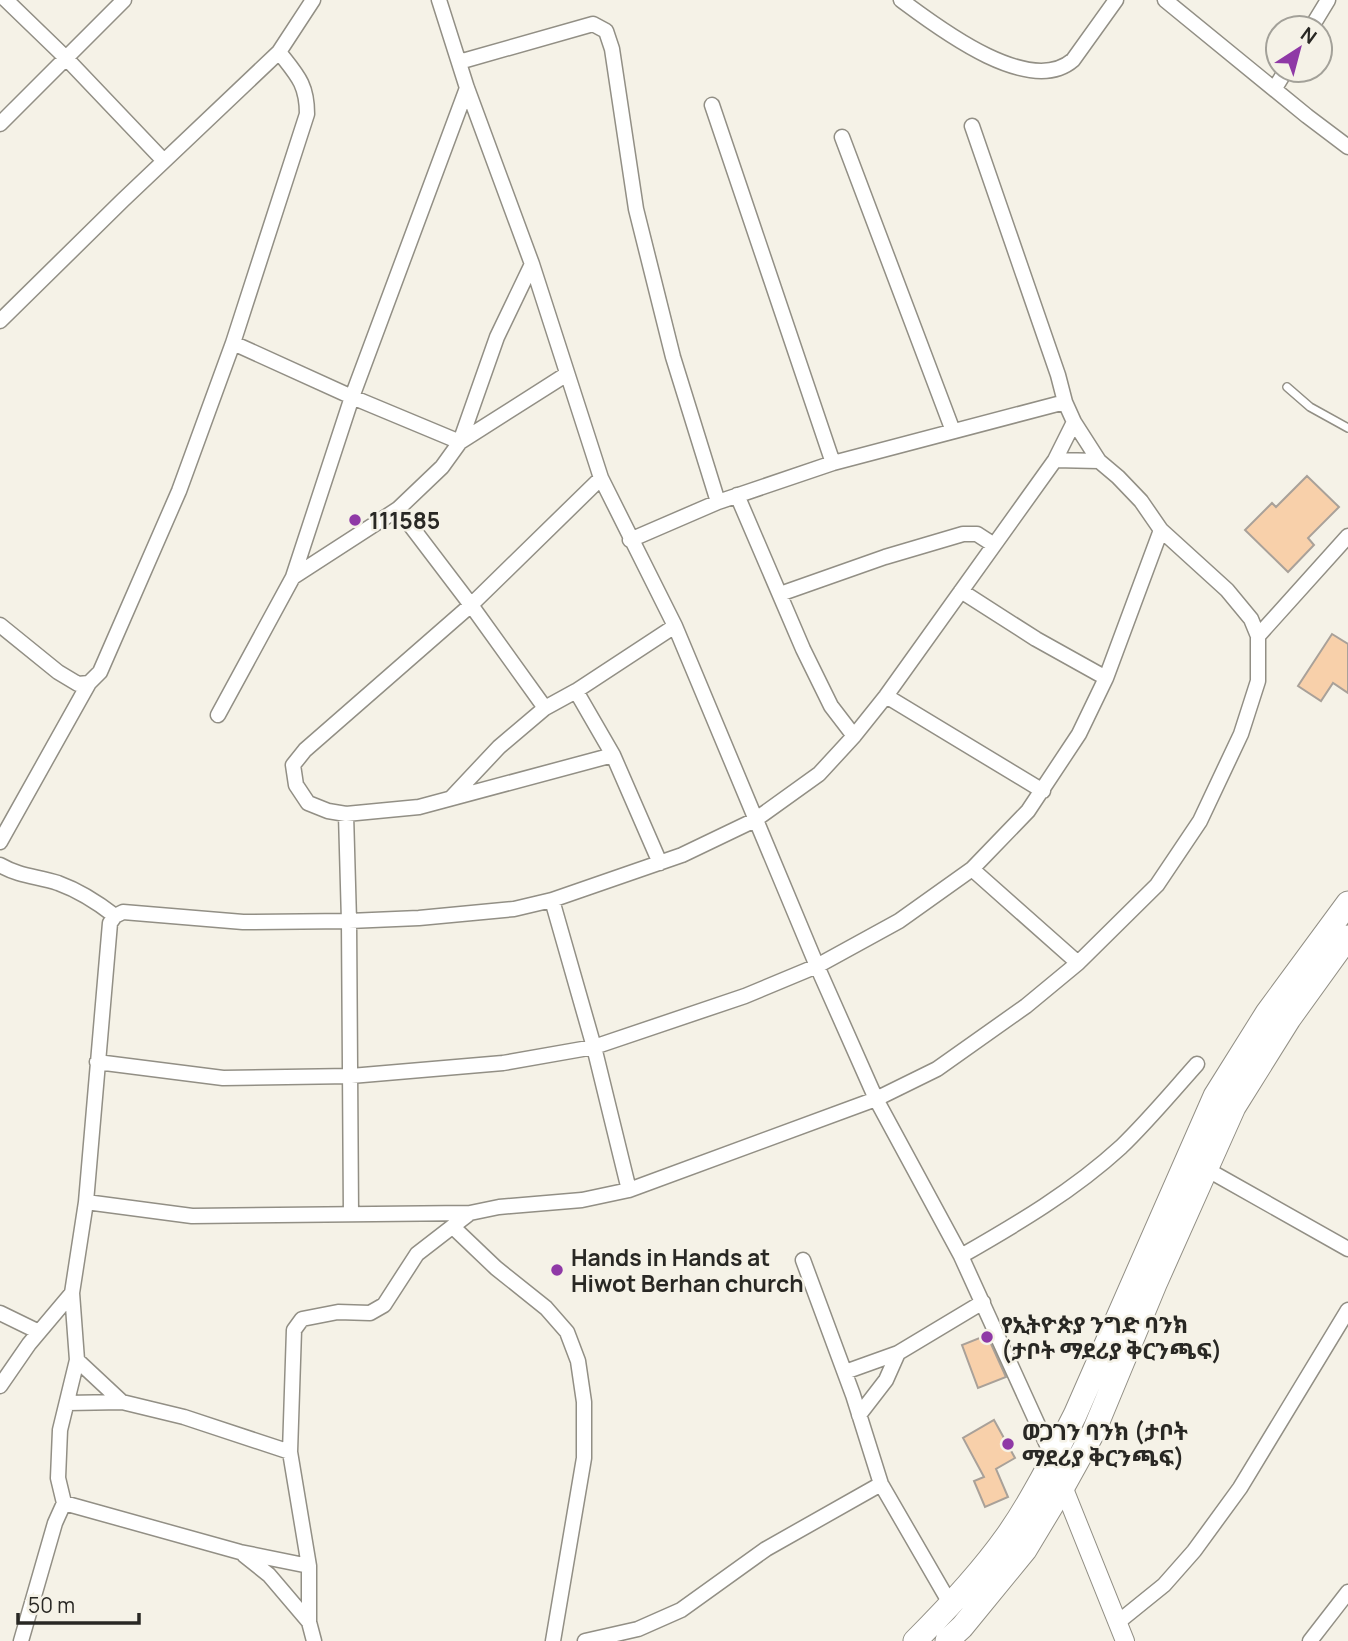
<svg xmlns="http://www.w3.org/2000/svg" width="1348" height="1641" font-family="Manrope,'Noto Sans Ethiopic',sans-serif">
	<style>
		.building { fill: #f8d0aa; stroke: #a9a199; stroke-width: 2 }
		.lines { fill: none; stroke-linecap: round; stroke-linejoin: round }
		.service-casing { stroke: #928f85; stroke-width: 10 }
		.minor-casing { stroke: #928f85; stroke-width: 17 }
		.tertiary-casing { stroke: #928f85; stroke-width: 20 }
		.primary-casing { stroke: #928f85; stroke-width: 25 }
		.service { stroke: #fff; stroke-width: 7 }
		.minor { stroke: #fff; stroke-width: 14 }
		.tertiary { stroke: #fff; stroke-width: 18 }
		.primary { stroke: #fff; stroke-width: 23 }
		.poi-dot { fill: #8f39a6; stroke: #f5f2e7; stroke-width: 2.5 }
		.labels { text-anchor: middle; dominant-baseline: central; stroke-width: 5; stroke-linejoin: round; paint-order: stroke }
		.poi-label { font-size: 23px; font-weight: bold; fill: #292824; stroke: #f5f2e7; text-anchor: start }
	</style>
	<rect width="100%" height="100%" fill="#f5f2e7"/>
	<!-- building -->
	<path class="building" d="M 1307,476 L 1339,507 L 1308,538 L 1314,545 L 1288,572 L 1245,530 L 1272,503 L 1276,507 Z
		M 1332,634 L 1348,644 L 1348,693 L 1333,683 L 1321,701 L 1298,686 Z
		M 987,1335 L 1006,1377 L 978,1388 L 962,1345 Z
		M 994,1420 L 1015,1458 L 996,1469 L 1008,1497 L 985,1507 L 974,1481 L 984,1477 L 963,1438 Z"/>
	<g class="lines">
		<!-- service casing -->
		<g class="service-casing">
			<path id="service" d="M 1287,387 L 1310,407 L 1348,428"/>
		</g>
		<!-- minor casing -->
		<g class="minor-casing">
			<path id="minor" d="M 6,0 L 65,57 L 164,161
				M 439,0 L 467,88 L 532,264 L 601,478 L 675,626 L 817,966 L 876,1099 L 961,1256 L 1053,1458
				M 901,0 C 936,26 1029,98 1073,60 L 1116,0
				M 1165,0 L 1307,116 L 1348,147
				M 1311,28 L 1328,0
				M 459,62 L 593,24 L 606,31 L 612,49 L 636,209 L 673,357 L 718,502
				M 1275,88 L 1286,70
				M 712,105 L 833,463
				M 0,124 L 124,0
				M 842,137 L 953,431
				M 0,321 L 123,200 L 279,52 L 313,0
				M 233,343 L 352,397 L 460,442
				M 460,442 L 567,374
				M 1055,460 L 1099,461
				M 601,478 L 471,605 L 305,750 L 293,765 L 296,785 L 308,803 L 328,811 L 346,814 L 419,807 L 613,755
				M 737,495 L 803,649 L 831,706 L 854,736
				M 398,509 L 471,605 L 545,708
				M 630,540 L 718,502 L 833,463 L 1065,402
				M 293,577 L 398,509 L 442,467 L 460,442 L 497,337 L 532,264
				M 961,591 L 1036,639 L 1106,678
				M 780,594 L 885,557 L 963,534 L 977,534 L 994,545
				M 0,625 L 58,672 L 78,684 L 89,683
				M 1258,636 L 1348,536
				M 576,691 L 613,755 L 660,863
				M 886,696 L 1043,791
				M 218,715 L 293,577 L 352,397 L 467,88
				M 452,797 L 499,747 L 545,708 L 576,691 L 675,626
				M 346,814 L 349,921 L 351,1214
				M 0,842 L 89,683 L 100,672 L 179,491 L 233,343 L 307,114 C 307,84 297,75 279,52
				M 0,865 C 21,877 37,876 58,883 C 80,891 97,902 115,916
				M 972,869 L 1078,963
				M 552,900 L 594,1047 L 629,1190
				M 97,1062 L 223,1078 L 351,1076 L 503,1063 L 594,1047 L 745,996 L 817,966 L 899,921 L 972,869 L 1028,811 L 1079,734 L 1106,678 L 1161,530
				M 1208,1170 L 1348,1249
				M 86,1202 L 192,1216 L 470,1213 L 499,1207 L 582,1200 L 629,1190 L 876,1099 L 937,1069 L 1026,1006 L 1078,963 L 1157,885 L 1200,821 L 1241,734 L 1258,681 L 1258,636 L 1251,619 L 1227,590 L 1161,530 L 1141,501 L 1118,477 L 1099,461 L 1074,422 L 1065,402 L 1058,375 L 972,126
				M 453,1227 L 496,1268 L 546,1308 L 567,1332 L 578,1361 L 584,1402 L 584,1458 L 553,1641
				M 961,1256 C 1017,1224 1073,1191 1121,1147 C 1148,1121 1172,1092 1197,1064
				M 803,1260 L 853,1395 L 881,1484 L 951,1605
				M 0,1313 L 39,1332
				M 77,1360 L 122,1402
				M 845,1372 L 898,1353 L 983,1302
				M 0,1386 L 29,1344 L 72,1293
				M 67,1403 L 122,1402 L 184,1417 L 290,1452
				M 859,1415 L 886,1380 L 898,1353
				M 64,1503 L 240,1552 L 309,1566
				M 244,1555 L 269,1575 L 309,1622
				M 1117,1623 L 1164,1585 L 1194,1551 L 1240,1488 L 1348,1310
				M 21,1641 L 55,1523 L 64,1503 L 58,1478 L 60,1430 L 77,1360 L 72,1293 L 86,1202 L 110,923 L 115,916 L 123,912 L 243,922 L 349,921 L 419,918 L 514,909 L 552,900 L 682,855 L 755,820 L 819,774 L 854,736 L 886,696 L 1055,460 L 1074,422
				M 314,1641 L 309,1622 L 309,1566 L 290,1452 L 294,1330 L 302,1319 L 338,1312 L 370,1313 L 384,1305 L 417,1254 L 470,1213
				M 585,1641 L 638,1629 L 681,1610 L 766,1549 L 881,1484
				M 1310,1641 L 1348,1592"/>
		</g>
		<!-- tertiary casing -->
		<g class="tertiary-casing">
			<path id="tertiary" d="M 1060,1479 L 1125,1641"/>
		</g>
		<!-- primary casing -->
		<g class="primary-casing">
			<path id="primary" d="M 915,1641 C 948,1608 980,1574 1007,1536 C 1033,1499 1054,1456 1075,1415 L 1215,1096 L 1267,1013 L 1348,903
				M 947,1641 L 962,1627 L 1025,1550 L 1063,1487 L 1094,1431 L 1155,1284 L 1234,1107 L 1289,1019 L 1348,937"/>
		</g>
		<!-- service -->
		<use href="#service" class="service"/>
		<!-- minor -->
		<use href="#minor" class="minor"/>
		<!-- tertiary -->
		<use href="#tertiary" class="tertiary"/>
		<!-- primary -->
		<use href="#primary" class="primary"/>
	</g>
	<!-- markers -->
	<g class="poi-dot">
		<circle cx="355" cy="520" r="7"/>
		<circle cx="557" cy="1270" r="7"/>
		<circle cx="987" cy="1337" r="7"/>
		<circle cx="1008" cy="1444" r="7"/>
	</g>
	<g class="labels">
		<!-- poi labels -->
		<g class="poi-label">
			<text x="369" y="520">111585</text>
			<text x="571" y="1257">Hands in Hands at<tspan x="571" dy="26">Hiwot Berhan church</tspan></text>
			<text x="1001" y="1324">የኢትዮጵያ ንግድ ባንክ<tspan x="1001" dy="26">(ታቦት ማደሪያ ቅርንጫፍ)</tspan></text>
			<text x="1022" y="1431">ወጋገን ባንክ (ታቦት<tspan x="1022" dy="26">ማደሪያ ቅርንጫፍ)</tspan></text>
		</g>
	</g>
	<!-- north arrow -->
	<g transform="translate(1299 49) rotate(36)"><circle r="33" fill="#f5f2e7" stroke="#a3a199" stroke-width="2"/>
	<path d="M0-5L12 26L0 18L-12 26Z" fill="#8f39a6"/>
	<text y="-10" font-size="19" font-weight="bold" text-anchor="middle" fill="#292824">N</text>
	</g>
	<!-- scale -->
	<path d="M18 1613v10h121v-10" fill="none" stroke="#292824" stroke-width="3.5"/>
	<text x="28" y="1613" font-size="21" fill="#292824" stroke="#f5f2e7" stroke-width="5" paint-order="stroke">50 m</text>
</svg>
